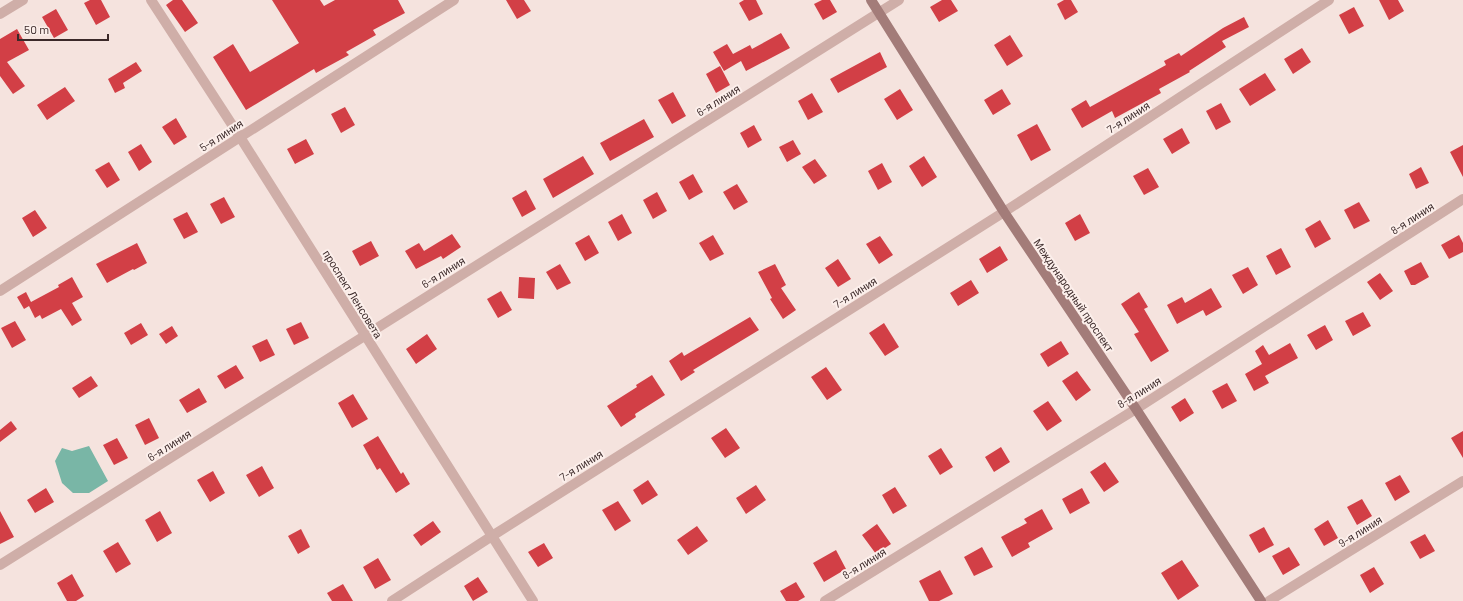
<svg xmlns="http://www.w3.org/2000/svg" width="1463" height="601" font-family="Barlow,sans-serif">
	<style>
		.water { fill: #79b6a6 }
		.building { fill: #d23f46 }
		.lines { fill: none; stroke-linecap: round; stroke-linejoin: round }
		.street { stroke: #cfaea8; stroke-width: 10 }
		.secondary { stroke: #a37c79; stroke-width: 10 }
		.labels { text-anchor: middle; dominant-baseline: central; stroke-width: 4; stroke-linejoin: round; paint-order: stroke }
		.street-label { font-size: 11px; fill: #3b2929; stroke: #fcefeb }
	</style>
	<rect width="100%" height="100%" fill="#f5e3de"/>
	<!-- water -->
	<path class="water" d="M 89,446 L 108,481 L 89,493 L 73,493 L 62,483 L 55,461 L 62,448 L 72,451 Z"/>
	<!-- building -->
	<path class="building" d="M 90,0 L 101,0 L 110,17 L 96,25 L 84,3 Z
		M 173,0 L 182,0 L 198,23 L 185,32 L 166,5 Z
		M 272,0 L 320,0 L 324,6 L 335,0 L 398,0 L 405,13 L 373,30 L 376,35 L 346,52 L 349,55 L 316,73 L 314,69 L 246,110 L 213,57 L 233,44 L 250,72 L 299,43 Z
		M 506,0 L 524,0 L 531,11 L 517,19 Z
		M 744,0 L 756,0 L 763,14 L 749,21 L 739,3 Z
		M 822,0 L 830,0 L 837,12 L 823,20 L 814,4 Z
		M 942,0 L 951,0 L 958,11 L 939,22 L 930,7 Z
		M 1064,0 L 1071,0 L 1078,12 L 1065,20 L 1057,4 Z
		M 1379,0 L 1398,0 L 1404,11 L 1389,20 Z
		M 1354,7 L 1364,26 L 1349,34 L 1339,15 Z
		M 56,9 L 68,30 L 54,38 L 42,17 Z
		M 1244,17 L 1249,27 L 1222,41 L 1226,47 L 1189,71 L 1190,72 L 1159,89 L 1161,93 L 1115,118 L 1112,111 L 1082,128 L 1071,109 L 1086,100 L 1090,107 L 1166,65 L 1164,61 L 1179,53 L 1181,56 L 1223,28 Z
		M 17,29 L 29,50 L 7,62 L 25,86 L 13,94 L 0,76 L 0,39 Z
		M 781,33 L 790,48 L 746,71 L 741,61 L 724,71 L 713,52 L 727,44 L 733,54 L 750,45 L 752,49 Z
		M 1010,35 L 1023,56 L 1007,66 L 994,45 Z
		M 1302,48 L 1311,62 L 1293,74 L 1284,59 Z
		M 880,52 L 887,67 L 838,93 L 830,79 Z
		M 136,62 L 142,71 L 123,83 L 125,88 L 115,93 L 108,79 Z
		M 720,66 L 730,85 L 716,93 L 706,74 Z
		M 1265,73 L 1276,90 L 1250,106 L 1239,89 Z
		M 65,87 L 75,101 L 47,120 L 37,105 Z
		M 900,89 L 913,110 L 897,120 L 884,99 Z
		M 1002,89 L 1011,104 L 993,115 L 984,100 Z
		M 673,92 L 686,116 L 672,124 L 658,100 Z
		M 812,93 L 823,112 L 808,120 L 798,101 Z
		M 1221,103 L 1231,122 L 1216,130 L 1206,111 Z
		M 345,107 L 355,125 L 341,133 L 331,114 Z
		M 176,118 L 187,137 L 174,145 L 162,127 Z
		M 644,119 L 654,137 L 610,161 L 600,143 Z
		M 1037,124 L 1051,150 L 1031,161 L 1017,135 Z
		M 754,125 L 762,140 L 748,148 L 740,133 Z
		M 1182,128 L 1190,143 L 1172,154 L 1163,139 Z
		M 306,139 L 314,154 L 295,164 L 287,149 Z
		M 793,140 L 801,154 L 787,162 L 779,147 Z
		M 141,144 L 152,162 L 139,171 L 128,152 Z
		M 1463,145 L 1463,177 L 1450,152 Z
		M 583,156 L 594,174 L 553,198 L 543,179 Z
		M 924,156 L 937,177 L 922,187 L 909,166 Z
		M 815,159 L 827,176 L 814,184 L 802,167 Z
		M 109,162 L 120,180 L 107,188 L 95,170 Z
		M 882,163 L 892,182 L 878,190 L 868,171 Z
		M 1421,167 L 1429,183 L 1416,189 L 1409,174 Z
		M 1148,168 L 1159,187 L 1144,195 L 1133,176 Z
		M 693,174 L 703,192 L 689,200 L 679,182 Z
		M 737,184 L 748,202 L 734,210 L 723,192 Z
		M 526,190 L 536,209 L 522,217 L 512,198 Z
		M 657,192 L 667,211 L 653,219 L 643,200 Z
		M 224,197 L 235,217 L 221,224 L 210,204 Z
		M 1359,202 L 1370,221 L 1354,229 L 1344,210 Z
		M 35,210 L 47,228 L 33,237 L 22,218 Z
		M 187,212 L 198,232 L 184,239 L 173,219 Z
		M 622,214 L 632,233 L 618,241 L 608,222 Z
		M 1080,214 L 1090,233 L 1075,241 L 1065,223 Z
		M 1320,220 L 1331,239 L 1315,248 L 1305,229 Z
		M 452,234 L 461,247 L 443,259 L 441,256 L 416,269 L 405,251 L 419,243 L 424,251 Z
		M 589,235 L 599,253 L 585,261 L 575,243 Z
		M 713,235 L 724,254 L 710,261 L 699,243 Z
		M 1459,235 L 1463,243 L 1463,252 L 1449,259 L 1441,245 Z
		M 880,236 L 893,255 L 879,264 L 866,244 Z
		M 371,241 L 379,256 L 360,266 L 352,251 Z
		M 137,243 L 147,263 L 134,270 L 133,269 L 107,283 L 96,264 Z
		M 1000,246 L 1008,260 L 987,273 L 979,259 Z
		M 1281,248 L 1291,267 L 1276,275 L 1266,256 Z
		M 838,259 L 851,279 L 838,287 L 825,268 Z
		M 1421,262 L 1429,277 L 1415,285 L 1411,285 L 1404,271 Z
		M 560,264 L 571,283 L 557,290 L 546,272 Z
		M 775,264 L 786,285 L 781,288 L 796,310 L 783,319 L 770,299 L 772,298 L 758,272 Z
		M 1248,267 L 1258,285 L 1243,294 L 1232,275 Z
		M 1380,273 L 1393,291 L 1380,300 L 1367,282 Z
		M 72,277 L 83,297 L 72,303 L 82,320 L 72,326 L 61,309 L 42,319 L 40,315 L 35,318 L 29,306 L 24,309 L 17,297 L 26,292 L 31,302 L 59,287 L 58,285 Z
		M 519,277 L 535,278 L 534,299 L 518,298 Z
		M 971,280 L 979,293 L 958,306 L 950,293 Z
		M 1211,288 L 1222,307 L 1206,316 L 1203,310 L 1177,324 L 1167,305 L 1182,297 L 1185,303 Z
		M 501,291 L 512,310 L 498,318 L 487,299 Z
		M 1139,292 L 1148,307 L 1144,309 L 1169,351 L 1151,362 L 1134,334 L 1139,332 L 1121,304 Z
		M 1363,312 L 1371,326 L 1353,336 L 1345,321 Z
		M 750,317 L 759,330 L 693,370 L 695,372 L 681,381 L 669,361 L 682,352 L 684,356 Z
		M 15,321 L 26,340 L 12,348 L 1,328 Z
		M 301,322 L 309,338 L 294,345 L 286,329 Z
		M 141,323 L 148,335 L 131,345 L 124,333 Z
		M 884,323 L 899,347 L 885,356 L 869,333 Z
		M 1325,325 L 1333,340 L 1316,350 L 1307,335 Z
		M 172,326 L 178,336 L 166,344 L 159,334 Z
		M 427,334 L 437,349 L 416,364 L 406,349 Z
		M 267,339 L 275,355 L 260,362 L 252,346 Z
		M 1061,341 L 1069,354 L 1048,367 L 1040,354 Z
		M 1290,343 L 1298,358 L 1265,376 L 1269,383 L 1254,391 L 1245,374 L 1262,364 L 1255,351 L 1263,345 L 1269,355 Z
		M 236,365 L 244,378 L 225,389 L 217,376 Z
		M 826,367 L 842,390 L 827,400 L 811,377 Z
		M 1077,371 L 1091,390 L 1076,401 L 1062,381 Z
		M 652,375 L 665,395 L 635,414 L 636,417 L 621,427 L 607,406 L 637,387 L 636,385 Z
		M 91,376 L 98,386 L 79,398 L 72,388 Z
		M 1227,383 L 1237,401 L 1222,409 L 1212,391 Z
		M 199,388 L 207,402 L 187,413 L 179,400 Z
		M 353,394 L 368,419 L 352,428 L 338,403 Z
		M 1185,398 L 1194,413 L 1180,422 L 1171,407 Z
		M 1048,401 L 1062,421 L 1047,431 L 1033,411 Z
		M 149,418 L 159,438 L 145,445 L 135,425 Z
		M 11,421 L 17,429 L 0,442 L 0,430 Z
		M 726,428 L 740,448 L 725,458 L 711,438 Z
		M 1463,431 L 1463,458 L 1451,438 Z
		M 378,436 L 401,474 L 403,472 L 410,484 L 396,493 L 380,468 L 377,470 L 363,445 Z
		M 117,438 L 128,458 L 114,465 L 103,445 Z
		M 1001,447 L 1010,462 L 994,472 L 985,457 Z
		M 941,448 L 953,467 L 940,475 L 928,456 Z
		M 1105,462 L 1119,482 L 1104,492 L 1090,472 Z
		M 262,466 L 274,488 L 259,497 L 246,475 Z
		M 213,471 L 225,493 L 210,502 L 197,480 Z
		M 1400,475 L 1410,492 L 1395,501 L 1385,483 Z
		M 648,480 L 658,495 L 642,505 L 633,490 Z
		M 756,485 L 766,500 L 746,514 L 736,498 Z
		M 895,487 L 907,506 L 893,514 L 882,495 Z
		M 46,488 L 54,502 L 35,513 L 27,500 Z
		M 1082,488 L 1090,503 L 1070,514 L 1062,499 Z
		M 1362,499 L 1372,516 L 1357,525 L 1347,507 Z
		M 618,501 L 631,521 L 615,531 L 602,510 Z
		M 1042,509 L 1053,529 L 1028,543 L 1030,547 L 1012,557 L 1001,537 L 1027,523 L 1024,519 Z
		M 0,511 L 14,537 L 0,544 Z
		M 160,511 L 172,533 L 157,542 L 145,520 Z
		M 1328,520 L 1338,538 L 1324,546 L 1314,529 Z
		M 433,521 L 441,532 L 421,546 L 413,535 Z
		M 877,524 L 891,544 L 876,554 L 862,535 Z
		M 697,526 L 708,541 L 688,555 L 677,540 Z
		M 1264,527 L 1274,545 L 1259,553 L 1249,535 Z
		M 301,529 L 310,547 L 298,554 L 288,536 Z
		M 1425,534 L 1435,551 L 1420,559 L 1410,542 Z
		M 118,542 L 131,564 L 116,573 L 103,551 Z
		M 544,543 L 553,558 L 538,567 L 528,552 Z
		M 982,547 L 993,567 L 974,576 L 964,557 Z
		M 1289,547 L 1300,565 L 1283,575 L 1272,556 Z
		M 836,550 L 846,569 L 824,582 L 813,563 Z
		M 378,558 L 391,580 L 375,589 L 363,567 Z
		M 1182,560 L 1199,586 L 1178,600 L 1161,573 Z
		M 1374,567 L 1384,584 L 1370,593 L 1360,575 Z
		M 940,570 L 953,594 L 939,601 L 929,601 L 919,581 Z
		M 72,574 L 84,596 L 76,601 L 67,601 L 57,583 Z
		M 478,577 L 488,592 L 473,601 L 464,586 Z
		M 796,582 L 805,597 L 798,601 L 786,601 L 780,591 Z
		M 343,584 L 353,601 L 332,601 L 327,593 Z"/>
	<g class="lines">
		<!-- street -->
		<path class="street" d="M 151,0 L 240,137 L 533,601
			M 0,14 L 23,0
			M 0,291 L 454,0
			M 0,565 L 899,0
			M 392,601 L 492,536 L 1004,212 L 1329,0
			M 825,601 L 1136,409 L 1463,199
			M 1269,601 L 1463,481"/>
		<!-- secondary -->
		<path class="secondary" d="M 871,0 L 1004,212 L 1136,409 L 1261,601"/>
	</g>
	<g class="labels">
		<!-- street labels -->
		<g class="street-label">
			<text transform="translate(718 100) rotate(-32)">6-я линия</text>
			<text transform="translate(1128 117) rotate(-33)">7-я линия</text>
			<text transform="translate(221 135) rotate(-33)">5-я линия</text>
			<text transform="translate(1412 218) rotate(-33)">8-я линия</text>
			<text transform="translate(443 272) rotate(-32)">6-я линия</text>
			<text transform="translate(855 292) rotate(-32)">7-я линия</text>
			<text transform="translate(353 294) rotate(58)">проспект Ленсовета</text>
			<text transform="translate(1074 295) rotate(56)">Международный проспект</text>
			<text transform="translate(1139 392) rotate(-32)">8-я линия</text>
			<text transform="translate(169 445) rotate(-32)">6-я линия</text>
			<text transform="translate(581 465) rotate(-32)">7-я линия</text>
			<text transform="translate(1360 531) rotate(-32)">9-я линия</text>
			<text transform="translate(864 563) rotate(-32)">8-я линия</text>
		</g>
	</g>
	<!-- scale -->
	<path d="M18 34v6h90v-6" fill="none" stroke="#3b2929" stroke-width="2"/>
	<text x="24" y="34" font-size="12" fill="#3b2929" stroke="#fcefeb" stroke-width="3" paint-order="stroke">50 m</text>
</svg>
